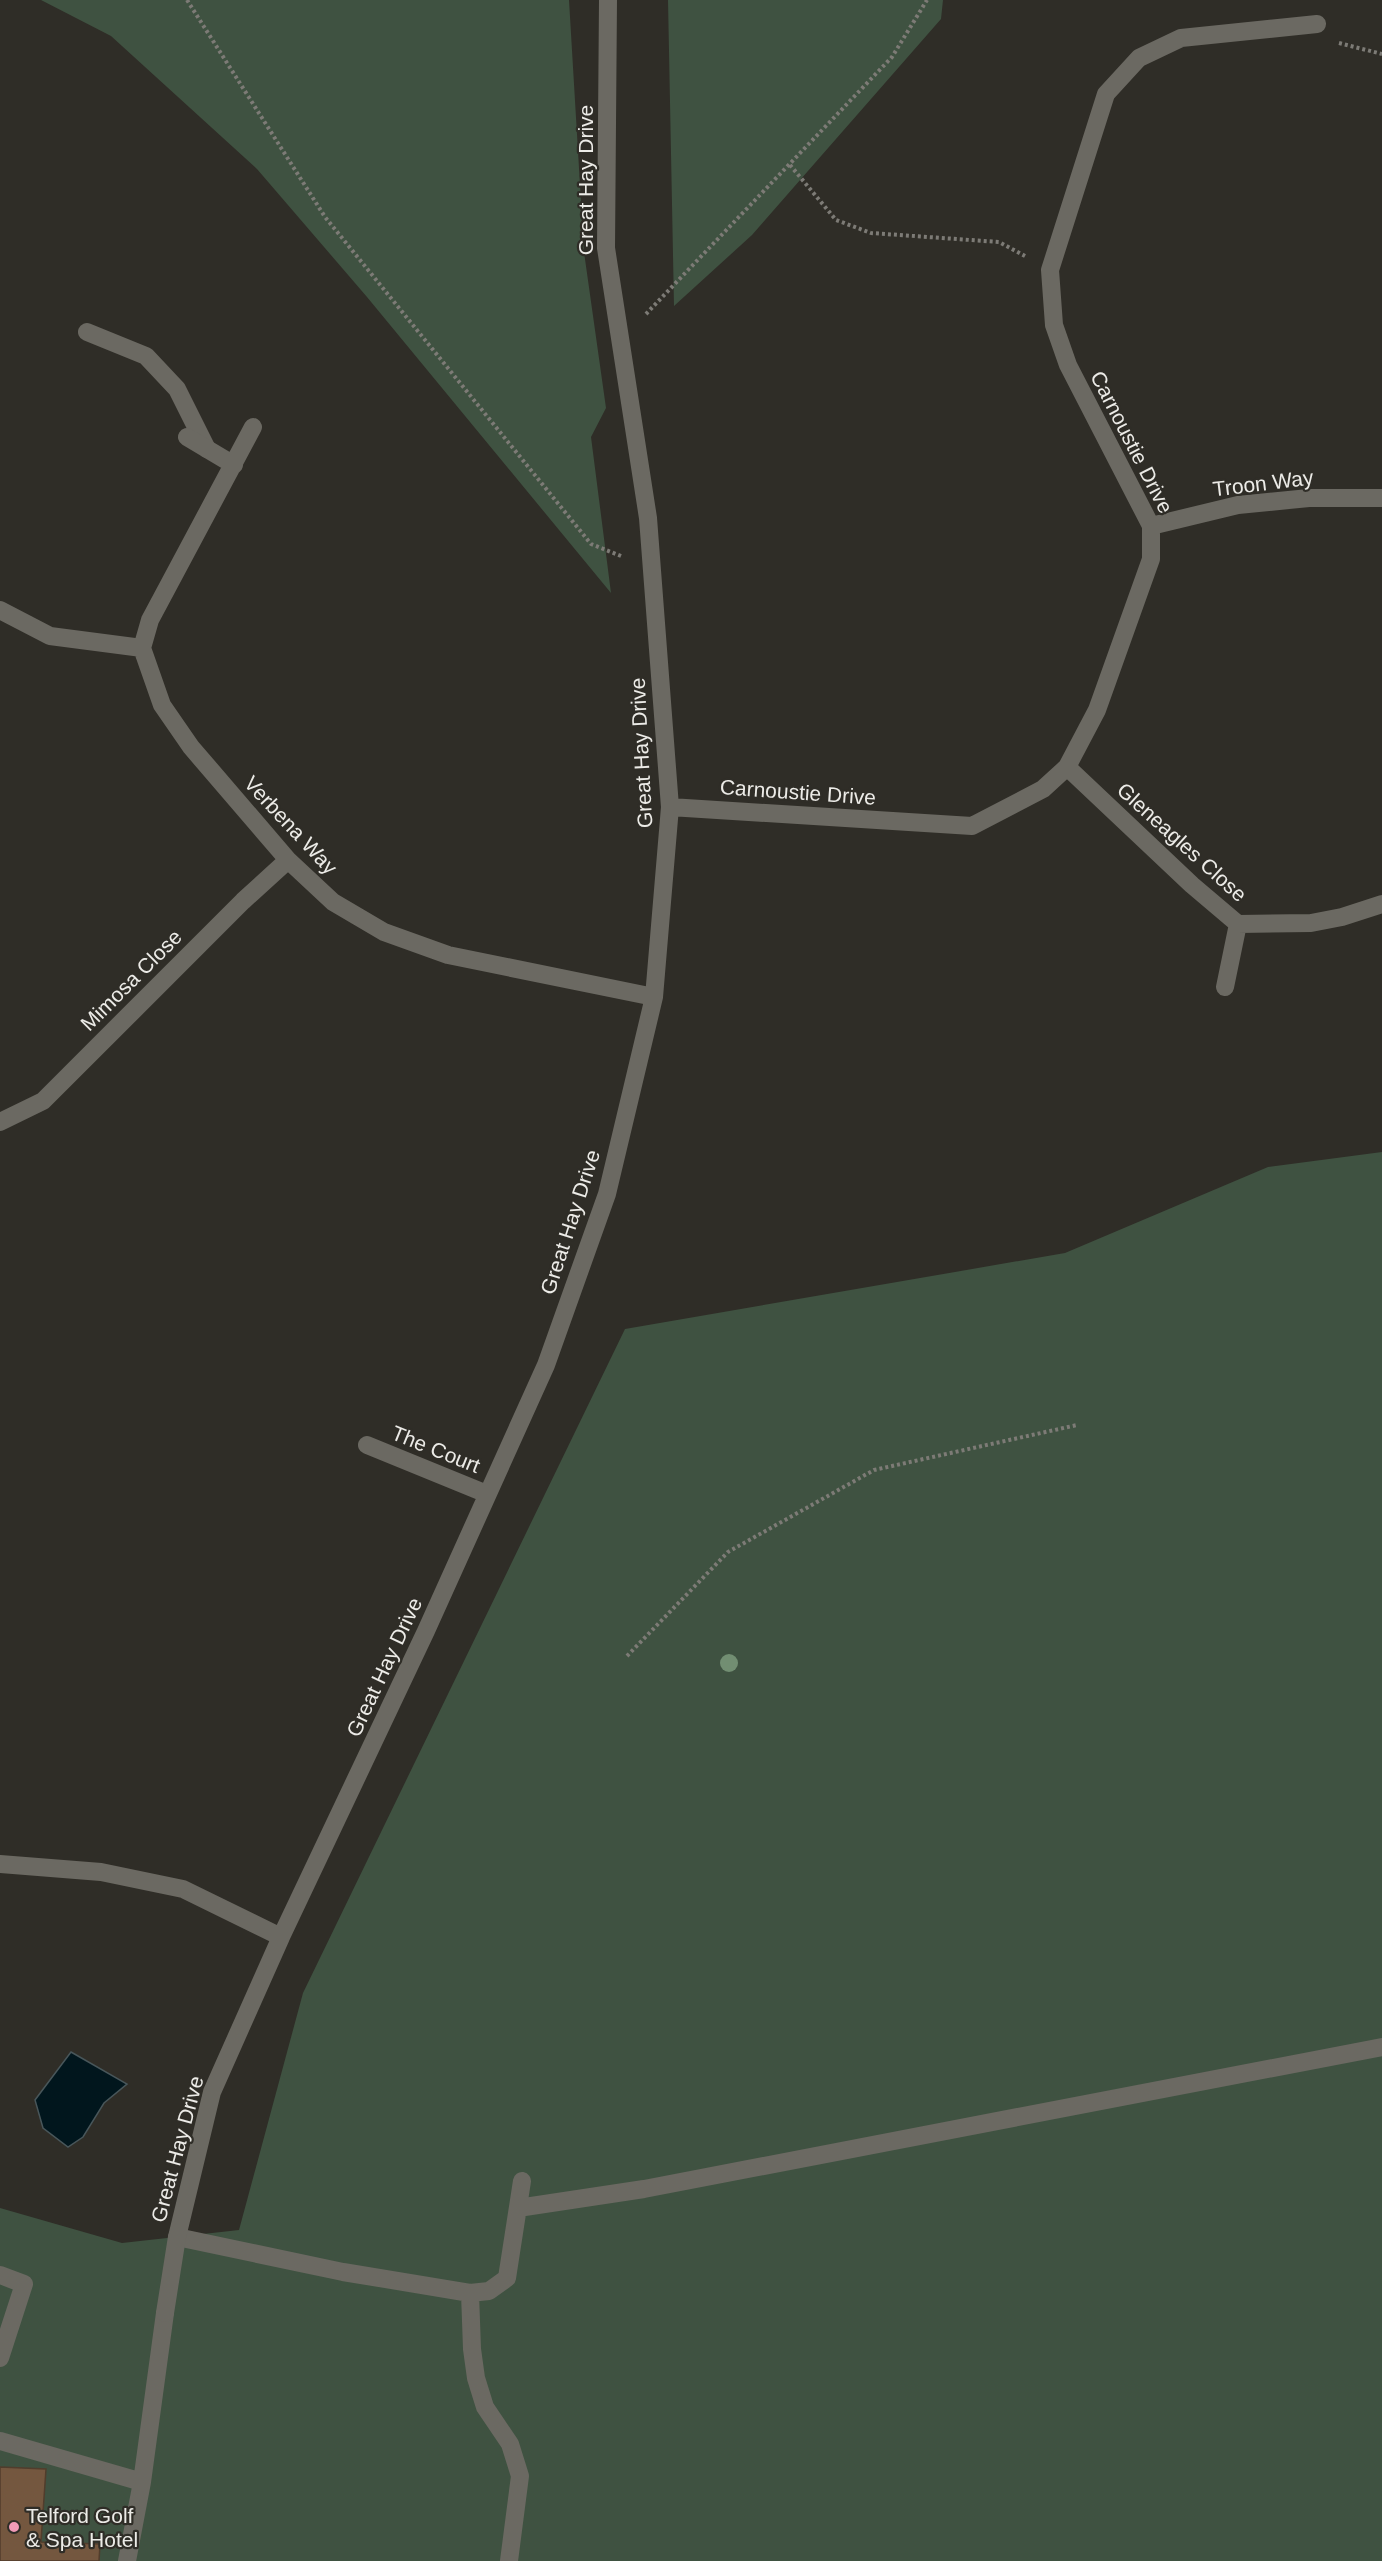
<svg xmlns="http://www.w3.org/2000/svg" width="1382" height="2561" font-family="Arial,sans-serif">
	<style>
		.green { fill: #3f5241 }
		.water { fill: #01161d; stroke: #48565a; stroke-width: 1.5 }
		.building { fill: #74573f; stroke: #513d2c; stroke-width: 1.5 }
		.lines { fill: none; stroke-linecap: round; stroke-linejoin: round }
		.path { stroke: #7d7b76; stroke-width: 4; stroke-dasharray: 3 3; stroke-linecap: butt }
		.service { stroke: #6b6962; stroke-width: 18 }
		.minor { stroke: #6b6962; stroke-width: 18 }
		.tree { fill: #728e72 }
		.poi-dot { fill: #f09ab6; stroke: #2f2d27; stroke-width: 2 }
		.labels { text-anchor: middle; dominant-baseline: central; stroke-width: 4.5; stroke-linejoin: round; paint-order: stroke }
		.street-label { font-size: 21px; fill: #ecebe7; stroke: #2f2d27 }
		.poi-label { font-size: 21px; fill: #ecebe7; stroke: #2f2d27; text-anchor: start }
	</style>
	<rect width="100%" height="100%" fill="#2f2d27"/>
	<!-- green -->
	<path class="green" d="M 41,0 L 569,0 L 584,252 L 606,408 L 591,437 L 611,593 L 367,297 L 257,169 L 111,36 Z
		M 668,0 L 943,0 L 941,19 L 752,235 L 674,306 Z
		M 1382,1152 L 1382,2561 L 0,2561 L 0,2208 L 122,2243 L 239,2230 L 303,1993 L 625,1329 L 1065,1253 L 1268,1167 Z"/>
	<!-- water -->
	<path class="water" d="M 71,2052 L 127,2084 L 104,2103 L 83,2137 L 68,2147 L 43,2128 L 35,2100 Z"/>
	<!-- building -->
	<path class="building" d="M 0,2467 L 46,2469 L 41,2542 L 100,2544 L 99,2561 L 0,2561 Z"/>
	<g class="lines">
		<!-- path -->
		<path class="path" d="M 187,0 L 325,217 L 591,544 L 621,556
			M 1339,43 L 1382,54
			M 790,165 L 836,220 L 871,233 L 999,242 L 1025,256
			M 646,314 L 892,57 L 927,0
			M 627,1656 L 728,1552 L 874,1470 L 1077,1425"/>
		<!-- service -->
		<path class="service" d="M 87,332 L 146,356 L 177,389 L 207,449
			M 518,2208 L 644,2189 L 1382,2047
			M 177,2237 L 343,2272 L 470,2293 L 489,2291 L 507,2278 L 522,2181
			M 0,2275 L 24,2284 L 0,2358
			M 470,2293 L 472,2349 L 476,2378 L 485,2407 L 510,2444 L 520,2476 L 509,2561
			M 0,2441 L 142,2482
			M 127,2561 L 142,2482 L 165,2313"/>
		<!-- minor -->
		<path class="minor" d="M 187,437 L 234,465
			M 1151,526 L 1238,505 L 1309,498 L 1382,498
			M 0,610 L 50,636 L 142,648
			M 142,648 L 162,705 L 191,747 L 288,860 L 333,902 L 384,932 L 448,955 L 654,997
			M 142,648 L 150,620 L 253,427
			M 1067,767 L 1192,885 L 1238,924 L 1311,923 L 1342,917 L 1382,904
			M 670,807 L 972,826 L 1043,789 L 1067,767 L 1097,710 L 1151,559 L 1151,526 L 1068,365 L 1054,325 L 1050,270 L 1106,94 L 1139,58 L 1181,38 L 1317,24
			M 1225,987 L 1238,924
			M 0,1122 L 43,1101 L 243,901 L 288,860
			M 367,1445 L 487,1494
			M 0,1864 L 101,1872 L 183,1889 L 281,1937
			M 165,2313 L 177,2237 L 212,2092 L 281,1937 L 426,1631 L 546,1365 L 607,1194 L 654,997 L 670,807 L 648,518 L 606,248 L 608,0"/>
	</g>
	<!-- trees -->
	<circle class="tree" cx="729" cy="1663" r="9"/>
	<!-- markers -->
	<circle class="poi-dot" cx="14" cy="2527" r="6"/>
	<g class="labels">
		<!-- street labels -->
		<g class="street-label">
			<text transform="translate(585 180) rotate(-90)">Great Hay Drive</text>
			<text transform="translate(1132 442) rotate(63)">Carnoustie Drive</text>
			<text transform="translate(1263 483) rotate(-7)">Troon Way</text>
			<text transform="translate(641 753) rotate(-93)">Great Hay Drive</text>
			<text transform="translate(798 792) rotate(4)">Carnoustie Drive</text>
			<text transform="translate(291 825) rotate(47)">Verbena Way</text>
			<text transform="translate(1182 842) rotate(42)">Gleneagles Close</text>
			<text transform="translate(131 980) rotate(-45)">Mimosa Close</text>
			<text transform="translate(570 1222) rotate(-72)">Great Hay Drive</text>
			<text transform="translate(436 1449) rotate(22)">The Court</text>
			<text transform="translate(384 1667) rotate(-65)">Great Hay Drive</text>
			<text transform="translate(177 2149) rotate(-75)">Great Hay Drive</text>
		</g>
		<!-- poi labels -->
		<g class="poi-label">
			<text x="26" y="2515">Telford Golf<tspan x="26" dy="24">&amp; Spa Hotel</tspan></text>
		</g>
	</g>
</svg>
